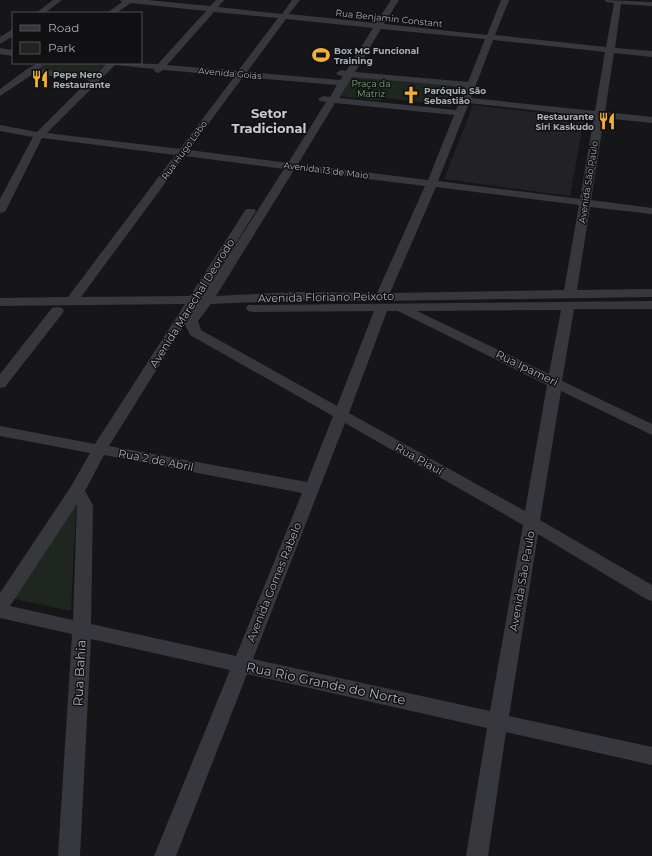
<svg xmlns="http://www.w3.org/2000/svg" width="652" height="856" font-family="Montserrat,sans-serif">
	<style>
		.built { fill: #222225 }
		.green { fill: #1e261f }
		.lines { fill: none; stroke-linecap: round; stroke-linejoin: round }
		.minor { fill: #37383d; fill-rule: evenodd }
		.labels { text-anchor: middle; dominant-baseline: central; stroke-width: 3; stroke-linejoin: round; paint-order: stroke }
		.far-street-label { font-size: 9px; fill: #a8adb8; stroke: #111113 }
		.far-poi-label { font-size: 9px; font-weight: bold; fill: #a8adb8; stroke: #111113; text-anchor: start }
		.far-park-label { font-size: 9px; fill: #7fa381; stroke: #111113 }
		.street-label { font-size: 11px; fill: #a8adb8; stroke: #111113 }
		.far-district-label { font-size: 13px; font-weight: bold; fill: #c9ccd4; stroke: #111113 }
		.near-street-label { font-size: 13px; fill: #a8adb8; stroke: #111113 }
	</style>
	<rect width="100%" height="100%" fill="#161618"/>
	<!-- built -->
	<path class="built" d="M 473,105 L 584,118 L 570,196 L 444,179 Z"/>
	<!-- green -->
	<path class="green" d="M 45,63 L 106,63 L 93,75 L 36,69 Z
		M 351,75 L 391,79 L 394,81 L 459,86 L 450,107 L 430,105 L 428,103 L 384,98 L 379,101 L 337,96 Z
		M 70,504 L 76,508 L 71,611 L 11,598 Z"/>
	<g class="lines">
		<!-- minor -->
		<path class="minor" d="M 53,0 L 62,0 L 45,13 L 36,13 Z
			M 120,0 L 147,0 L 210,6 L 216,0 L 224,0 L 218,7 L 282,14 L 292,0 L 300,0 L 289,14 L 376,23 L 391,0 L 399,0 L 384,24 L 487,35 L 501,0 L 509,0 L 495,35 L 606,47 L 614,3 L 606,2 L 605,0 L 652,2 L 652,6 L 621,4 L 615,48 L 652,51 L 652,57 L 614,53 L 605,112 L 652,117 L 652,123 L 604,118 L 591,200 L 652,208 L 652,214 L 590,207 L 577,290 L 652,289 L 652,297 L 382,301 L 296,300 L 211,304 L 198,321 L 201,330 L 337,406 L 374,311 L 253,312 L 248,311 L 246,308 L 248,305 L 652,301 L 652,309 L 574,309 L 562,381 L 652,424 L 652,435 L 561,391 L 540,520 L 652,585 L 652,601 L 646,599 L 538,534 L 509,716 L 652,747 L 652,765 L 506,732 L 488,856 L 466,856 L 487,728 L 247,674 L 176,856 L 154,856 L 230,670 L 91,639 L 80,856 L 58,856 L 72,634 L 0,618 L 0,593 L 70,488 L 90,453 L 0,436 L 0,426 L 95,444 L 185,304 L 0,306 L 0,298 L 68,297 L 175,155 L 42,138 L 6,210 L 4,212 L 0,213 L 0,199 L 33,137 L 0,131 L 0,125 L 37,132 L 89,80 L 33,74 L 0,96 L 0,89 L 27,69 L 38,63 L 43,66 L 39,69 L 95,75 L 107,63 L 158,64 L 206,11 L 131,3 L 116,13 L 107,13 L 122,2 ZM 214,12 L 278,18 L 238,71 L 167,65 ZM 286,19 L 373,28 L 346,71 L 341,70 L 336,73 L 338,75 L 343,76 L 340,80 L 247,72 ZM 381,29 L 485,39 L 468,82 L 355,72 ZM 493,40 L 605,52 L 595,111 L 471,98 ZM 115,65 L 154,69 L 155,72 L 158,73 L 163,70 L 235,76 L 180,149 L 47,133 ZM 243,77 L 337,85 L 330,97 L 323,96 L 318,99 L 320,101 L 326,102 L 288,163 L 189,150 ZM 352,77 L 465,87 L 456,110 L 339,98 ZM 335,103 L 454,115 L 428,180 L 298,164 ZM 469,103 L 594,117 L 580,199 L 438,181 ZM 185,156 L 284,169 L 203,296 L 256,211 L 254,209 L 246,209 L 190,296 L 81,297 ZM 294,170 L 425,186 L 377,293 L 296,292 L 216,296 ZM 436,187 L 579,205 L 564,290 L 390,293 ZM 561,310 L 549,374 L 417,311 ZM 387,311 L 398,311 L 547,385 L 525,511 L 349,413 ZM 185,324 L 190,335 L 333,416 L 307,482 L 109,446 ZM 345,423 L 523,525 L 490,711 L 253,659 ZM 104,455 L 302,493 L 236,656 L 91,624 L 93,505 L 85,491 ZM 77,504 L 73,620 L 10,606 Z
			M 13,29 L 13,36 L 0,44 L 0,37 Z
			M 0,48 L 13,50 L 13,56 L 0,54 Z
			M 57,307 L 62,308 L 64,311 L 62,314 L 5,387 L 0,388 L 0,374 L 52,308 Z"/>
	</g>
	<!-- icons -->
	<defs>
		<g id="stadium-bare" transform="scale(1.38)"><path d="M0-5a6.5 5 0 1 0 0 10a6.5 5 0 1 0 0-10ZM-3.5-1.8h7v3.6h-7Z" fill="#f2b134" stroke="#111113" stroke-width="2.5" paint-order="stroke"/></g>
		<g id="restaurant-bare" transform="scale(1.38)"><path d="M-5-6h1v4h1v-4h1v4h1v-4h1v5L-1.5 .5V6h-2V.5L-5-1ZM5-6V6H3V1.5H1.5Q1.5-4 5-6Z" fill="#f2b134" stroke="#111113" stroke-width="2.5" paint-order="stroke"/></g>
		<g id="church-bare" transform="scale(1.38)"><path d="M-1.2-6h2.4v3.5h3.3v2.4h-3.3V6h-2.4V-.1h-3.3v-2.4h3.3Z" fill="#f2b134" stroke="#111113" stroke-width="2.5" paint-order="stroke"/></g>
	</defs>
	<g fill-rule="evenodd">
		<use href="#stadium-bare" x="321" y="55"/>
		<use href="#restaurant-bare" x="40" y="79"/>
		<use href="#church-bare" x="411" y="95"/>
		<use href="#restaurant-bare" x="607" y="121"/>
	</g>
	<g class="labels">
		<!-- far-street labels -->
		<g class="far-street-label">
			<text transform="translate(389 18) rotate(6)">Rua Benjamin Constant</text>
			<text transform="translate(230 73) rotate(5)">Avenida Goiás</text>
			<text transform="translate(184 150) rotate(-54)">Rua Hugo Lobo</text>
			<text transform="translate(326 170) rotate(7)">Avenida 13 de Maio</text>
			<text transform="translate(588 182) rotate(-81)">Avenida São Paulo</text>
		</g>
		<!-- far-poi labels -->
		<g class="far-poi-label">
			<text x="334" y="50">Box MG Funcional<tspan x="334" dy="10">Training</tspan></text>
			<text x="53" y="74">Pepe Nero<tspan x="53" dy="10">Restaurante</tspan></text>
			<text x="424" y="90">Paróquia São<tspan x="424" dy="10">Sebastião</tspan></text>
			<text x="594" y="116" text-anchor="end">Restaurante<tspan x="594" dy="10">Siri Kaskudo</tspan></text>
		</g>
		<!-- far-park labels -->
		<g class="far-park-label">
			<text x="371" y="83">Praça da<tspan x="371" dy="10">Matriz</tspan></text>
		</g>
		<!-- street labels -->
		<g class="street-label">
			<text transform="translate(326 297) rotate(-1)">Avenida Floriano Peixoto</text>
			<text transform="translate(192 303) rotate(-58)">Avenida Marechal Deorodo</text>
			<text transform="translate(527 368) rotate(26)">Rua Ipameri</text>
			<text transform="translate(419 459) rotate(29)">Rua Piauí</text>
			<text transform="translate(156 460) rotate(11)">Rua 2 de Abril</text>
			<text transform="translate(522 581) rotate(-80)">Avenida São Paulo</text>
			<text transform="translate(274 582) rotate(-68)">Avenida Gomes Rabelo</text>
		</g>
		<!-- far-district labels -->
		<g class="far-district-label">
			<text x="269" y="113">Setor<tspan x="269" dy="15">Tradicional</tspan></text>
		</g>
		<!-- near-street labels -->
		<g class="near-street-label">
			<text transform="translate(79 673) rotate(-87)">Rua Bahia</text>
			<text transform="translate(326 683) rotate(12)">Rua Rio Grande do Norte</text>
		</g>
	</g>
	<!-- legend -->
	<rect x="12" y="12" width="130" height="52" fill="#111113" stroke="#4d4f55"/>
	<rect x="20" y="25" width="20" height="6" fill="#37383d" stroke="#4d4f55"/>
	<text x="48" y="32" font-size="12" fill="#a8adb8">Road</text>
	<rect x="20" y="42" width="20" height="12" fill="#1e261f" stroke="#4d4f55"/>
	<text x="48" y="52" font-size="12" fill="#a8adb8">Park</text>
</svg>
